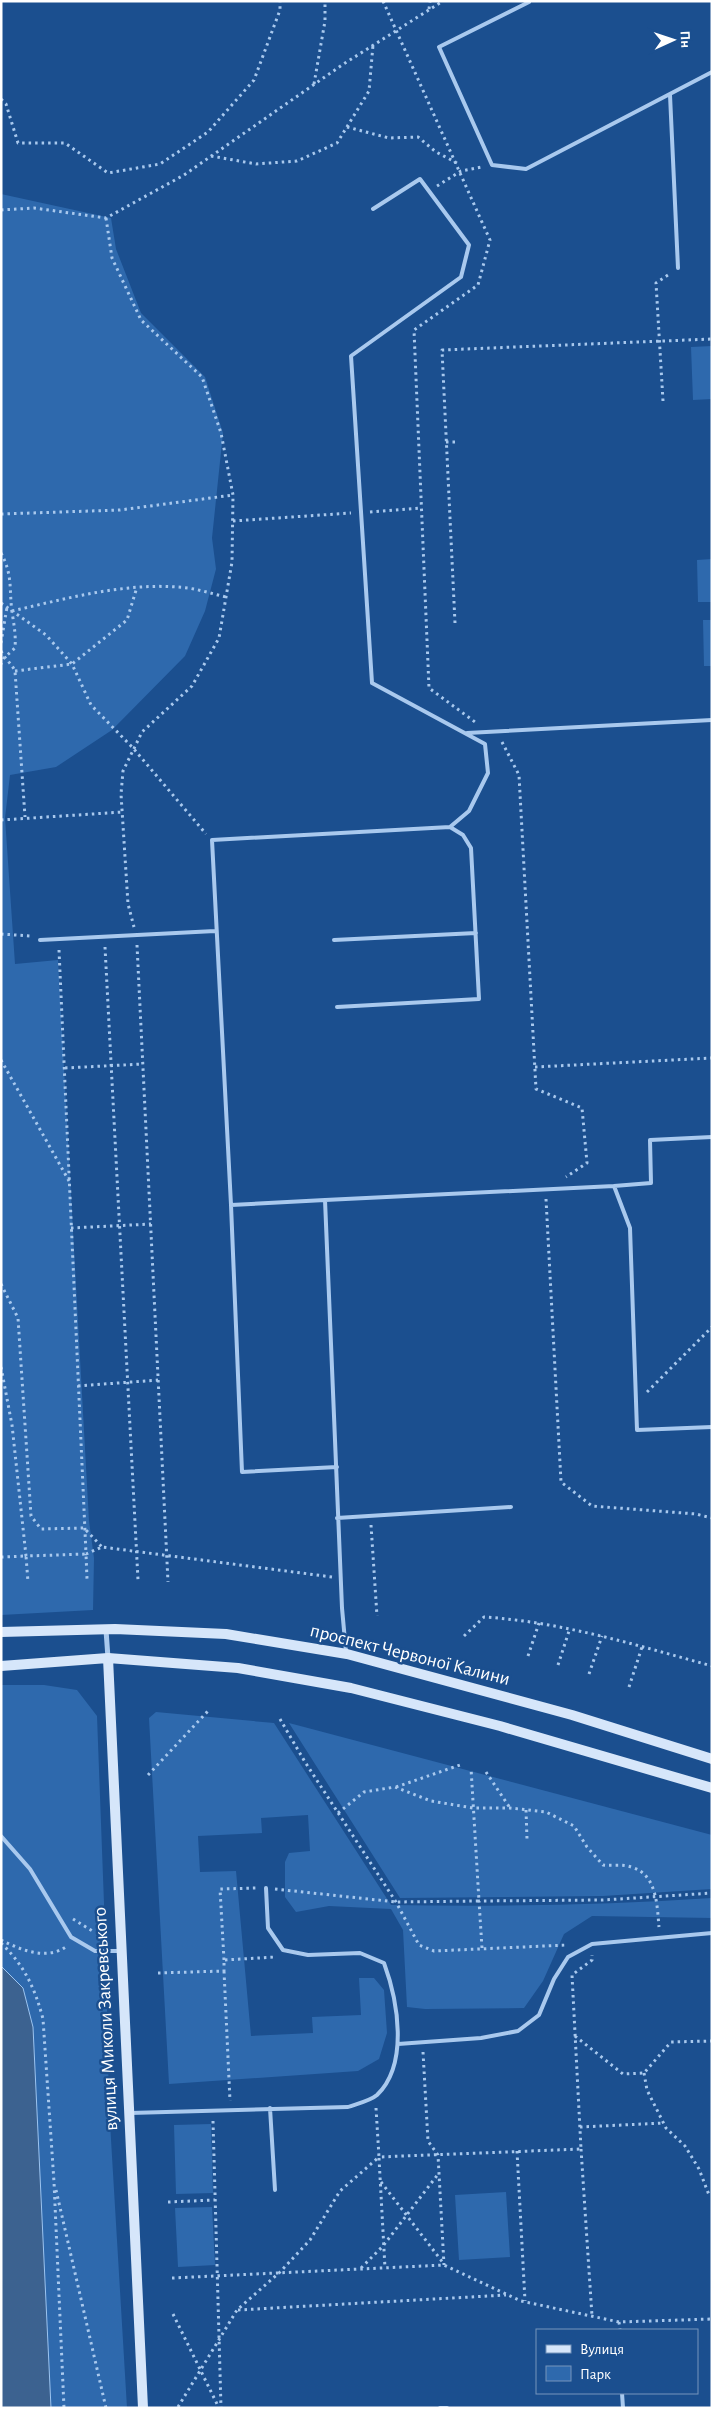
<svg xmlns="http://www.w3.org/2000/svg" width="713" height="2409" font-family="'Alegreya Sans',sans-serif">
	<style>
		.green { fill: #2e69ad }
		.water { fill: #3c6290; stroke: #9cc4f0 }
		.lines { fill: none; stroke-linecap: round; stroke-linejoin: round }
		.path { stroke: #a9c9ee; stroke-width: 3; stroke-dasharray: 2.5 4; stroke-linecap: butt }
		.lane { stroke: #a9c9ee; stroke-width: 4 }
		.street { stroke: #a9c9ee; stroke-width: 5 }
		.secondary { stroke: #d6e6fa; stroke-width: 10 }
		.labels { text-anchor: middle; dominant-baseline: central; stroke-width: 5; stroke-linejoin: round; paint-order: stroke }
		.street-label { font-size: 19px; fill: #fff; stroke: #1b4f8f }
	</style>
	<rect width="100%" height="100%" fill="#1b4f8f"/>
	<!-- green -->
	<path class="green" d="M 1,194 L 111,218 L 116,249 L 141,313 L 205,377 L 223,433 L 212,538 L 216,569 L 205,611 L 185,656 L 112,730 L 56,767 L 10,775 L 5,818 L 15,964 L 58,960 L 89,1521 L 94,1558 L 93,1610 L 1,1615 Z
		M 712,346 L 712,399 L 693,400 L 691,347 Z
		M 712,559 L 712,602 L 698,602 L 697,560 Z
		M 703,620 L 712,620 L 712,666 L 704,666 Z
		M 1,1685 L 44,1685 L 77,1690 L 97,1716 L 106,1957 L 109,2106 L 127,2408 L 1,2408 Z
		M 156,1712 L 274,1723 L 391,1905 C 498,1907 605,1905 712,1898 L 712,1918 L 592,1916 L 564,1934 L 543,1981 L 524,2008 L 425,2009 L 407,2007 L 403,1930 L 391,1909 L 329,1906 L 296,1912 L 285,1897 L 285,1862 L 289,1853 L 310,1851 L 308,1815 L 261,1818 L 262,1833 L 198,1836 L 200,1872 L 236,1871 L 251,2036 L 313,2033 L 312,2017 L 361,2015 L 359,1978 L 374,1978 L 384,1990 L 387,2033 L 379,2059 L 358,2071 L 169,2084 L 149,1718 Z
		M 289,1723 L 712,1835 L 712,1889 L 603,1896 L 400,1898 Z
		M 211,2124 L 213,2193 L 176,2194 L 174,2125 Z
		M 506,2192 L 510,2257 L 459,2260 L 455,2195 Z
		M 212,2207 L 215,2265 L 178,2267 L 175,2208 Z"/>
	<!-- water -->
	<path class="water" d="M 1,1966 L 23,1988 L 33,2027 L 51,2408 L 1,2408 Z"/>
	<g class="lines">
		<!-- path -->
		<path class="path" d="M 383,1 L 490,240 L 478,285 L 414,330 L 429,688 L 475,722
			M 429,9 L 430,1
			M 314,84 L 325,21 L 325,1
			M 1,99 L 6,104 L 18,143 L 65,143 L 108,173 L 160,164 L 208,132 L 254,80 L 280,10 L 280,1
			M 347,127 L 389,138 L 418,137 L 436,152 L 457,163
			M 211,156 L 256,164 L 297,161 L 337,143 L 369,91 L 373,45
			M 437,186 L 461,171 L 482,167
			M 1,210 L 34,208 L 106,218 L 184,175 L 342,65 L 443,1
			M 106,218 L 112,258 L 141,320 L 202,377 L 221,433 L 233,495 L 232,562 L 219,638 L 192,686 L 142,732 L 123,771 L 121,794 L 128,904 L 134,927
			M 663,401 L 656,283 L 671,273
			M 446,442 L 459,442
			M 370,512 L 421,508
			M 1,514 L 120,510 L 233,495
			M 233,521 L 351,513
			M 1,553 C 13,575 9,590 12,612 C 14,625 16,635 15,648 L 4,658 L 1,664
			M 1,603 L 46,635 L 72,664 L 91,705 L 133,748 L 206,834
			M 12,611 C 69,598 129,581 188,588 C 201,590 213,594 226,597
			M 455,623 L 442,350 L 712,339
			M 1,643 L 7,607
			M 1,651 C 5,659 11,663 15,671 L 25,817
			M 15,671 L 72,664 L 127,620 L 137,587
			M 502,742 L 519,775 L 536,1089 L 582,1108 L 587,1163 L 566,1177
			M 1,820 L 123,812
			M 1,934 L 30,936
			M 137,945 L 168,1582
			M 105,947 L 138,1580
			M 59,950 L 86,1554 L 102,1547 L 332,1577
			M 1,1060 L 69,1181
			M 535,1067 L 712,1058
			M 65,1068 L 143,1064
			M 546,1199 L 561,1482 L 592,1506 L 696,1514 L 712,1518
			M 71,1228 L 151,1224
			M 1,1284 L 18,1318 L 31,1516 L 41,1529 L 84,1528 L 102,1547
			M 1,1367 L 12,1425 L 26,1556 L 86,1554 L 87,1579
			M 78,1386 L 158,1380
			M 647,1392 L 712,1327
			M 371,1525 L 377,1616
			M 1,1557 L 26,1556 L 28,1582
			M 464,1636 L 484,1617 C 562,1622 636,1645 712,1666
			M 528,1656 L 539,1623
			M 558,1665 L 570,1628
			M 589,1674 L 602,1636
			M 629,1687 L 642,1647
			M 280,1719 L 305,1762 L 396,1902 L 419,1945 L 434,1951 L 567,1945
			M 486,1772 L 510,1808
			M 148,1775 L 208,1711
			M 396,1787 L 460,1765
			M 526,1810 L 527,1839
			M 338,1813 L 364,1792 L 395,1787 L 431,1801 L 473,1808 L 510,1808 L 546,1812 L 574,1826 L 587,1847 L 603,1865 C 612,1866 623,1864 631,1867 C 657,1874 657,1905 659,1927
			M 275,1889 L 396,1902 L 479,1901 L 471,1768
			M 73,1919 L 94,1932
			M 1,1940 C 21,1950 47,1961 67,1946
			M 1,1943 C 24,1965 35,1988 43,2019 L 54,2182 L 64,2408
			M 482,1948 L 479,1901 L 603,1900 L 712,1893
			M 224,1960 L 220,1889 L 256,1888
			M 224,1971 L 230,2101
			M 158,1973 L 224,1971 L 224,1960 L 275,1957
			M 575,2036 L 623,2074 L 644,2073 L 671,2042 L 712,2041
			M 423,2052 L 428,2141 L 438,2155 L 444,2265
			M 644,2073 L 647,2090 L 666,2128 L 685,2146 L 699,2169 L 709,2195 L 712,2195
			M 376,2108 L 379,2157 L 581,2149 L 572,1975 L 592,1960 L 592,1955
			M 213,2121 L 221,2408
			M 580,2127 L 664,2123
			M 581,2149 L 592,2316
			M 517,2151 L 525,2301
			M 379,2158 L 385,2268
			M 381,2182 L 444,2264
			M 56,2190 L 106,2408
			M 168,2202 L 215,2200
			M 361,2268 L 383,2246 L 439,2173
			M 172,2278 L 444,2265 L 521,2301 L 619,2322 L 712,2319
			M 238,2310 L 506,2295
			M 173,2314 L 219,2408
			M 619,2322 L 620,2330
			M 178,2407 L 237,2310 L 280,2272 L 310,2240 L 340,2191 L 379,2157"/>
		<!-- lane -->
		<path class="lane" d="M 529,2 L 439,47 L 492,165 L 526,169 L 712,72
			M 670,95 L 678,268
			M 373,209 L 420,179 L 469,245 L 461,277 L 351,356 L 372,683 L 485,744 L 488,773 L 469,811 L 450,827
			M 467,733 L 712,720
			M 40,940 L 215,931
			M 334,940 L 476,933
			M 337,1007 L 479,999 L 471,848 L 463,835 L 450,827 L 212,840 L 231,1205 L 325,1200 L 342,1608 L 346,1652
			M 614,1186 L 651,1183 L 650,1140 L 712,1137
			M 325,1200 L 614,1186 L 630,1228 L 637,1430 L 712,1427
			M 231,1205 L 242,1472 L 337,1467
			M 337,1518 L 511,1507
			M 1,1836 L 30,1869 L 71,1937 L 95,1951 L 121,1951
			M 398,2044 L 481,2038 L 518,2031 L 539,2015 L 554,1979 L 568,1957 L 592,1944 L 712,1933
			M 270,2108 L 275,2190
			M 130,2113 L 348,2107 C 356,2104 370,2101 377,2095 C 409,2064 398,2001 384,1963 L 360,1953 L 308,1955 L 283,1950 L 268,1928 L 266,1888
			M 622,2393 L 623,2408
			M 440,2408 L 447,2408"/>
		<!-- street -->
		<path class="street" d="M 106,1630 L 108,1658"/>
		<!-- secondary -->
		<path class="secondary" d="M 1,1632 L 115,1629 L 226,1634 L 347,1654 L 572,1715 L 712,1759
			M 108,1658 L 143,2408
			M 1,1666 L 108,1658 L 238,1668 L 351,1688 L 500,1726 L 712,1788"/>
	</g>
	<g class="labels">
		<!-- street labels -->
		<g class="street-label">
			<text transform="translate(410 1655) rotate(14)">проспект Червоної Калини</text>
			<text transform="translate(106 2019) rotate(-93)">вулиця Миколи Закревського</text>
		</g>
	</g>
	<!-- border -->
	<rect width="713" height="2409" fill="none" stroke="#ffffff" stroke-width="5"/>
	<!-- legend -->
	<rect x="536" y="2329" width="162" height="65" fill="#1b4f8f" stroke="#7695bc"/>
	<rect x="546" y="2345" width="25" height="8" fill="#d6e6fa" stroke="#7695bc"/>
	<text x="580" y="2354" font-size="15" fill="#ffffff">Вулиця</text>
	<rect x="546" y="2366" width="25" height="15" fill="#2e69ad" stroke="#7695bc"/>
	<text x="580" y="2379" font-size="15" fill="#ffffff">Парк</text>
	<!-- north arrow -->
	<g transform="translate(673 40) rotate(87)" stroke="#1b4f8f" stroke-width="4" paint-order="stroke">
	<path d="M0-4L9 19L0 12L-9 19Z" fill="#ffffff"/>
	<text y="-8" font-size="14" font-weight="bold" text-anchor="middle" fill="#ffffff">Пн</text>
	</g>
</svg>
